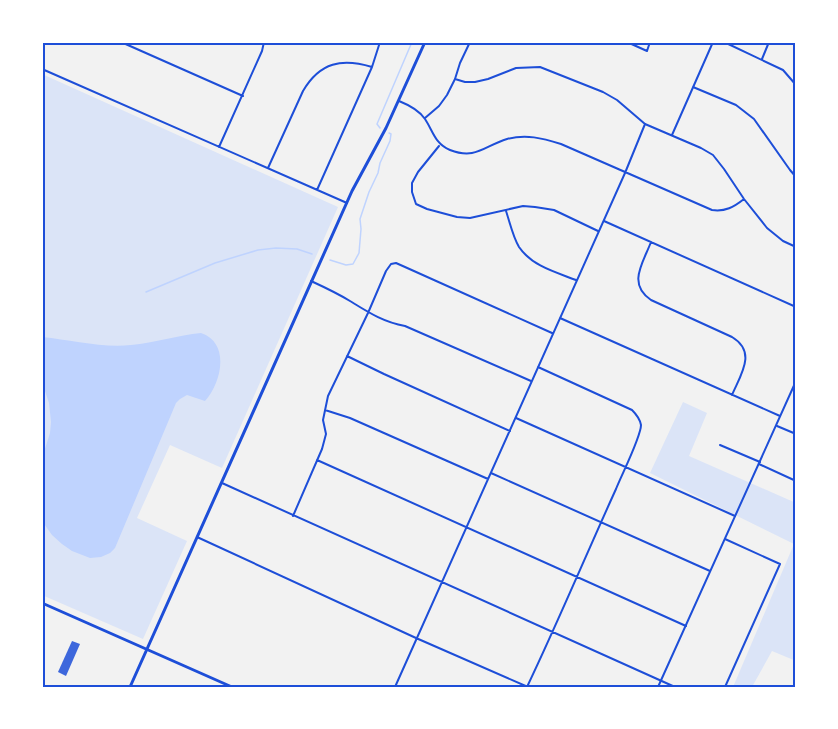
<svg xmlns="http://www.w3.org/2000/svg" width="838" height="729" font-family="'Noto Serif',serif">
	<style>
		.green { fill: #dbe4f7 }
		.water { fill: #bfd3fe }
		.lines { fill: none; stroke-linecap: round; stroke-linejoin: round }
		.stream { stroke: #bfd3fe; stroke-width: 1.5 }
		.building { fill: #3d67dc }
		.minor { stroke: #1d4ed8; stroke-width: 2 }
		.tertiary { stroke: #1d4ed8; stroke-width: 2 }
		.secondary { stroke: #1d4ed8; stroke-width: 3 }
		.neatline { fill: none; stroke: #1d4ed8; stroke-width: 2 }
	</style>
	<rect width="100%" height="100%" fill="#f2f2f2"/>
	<!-- green -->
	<path class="green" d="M 42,74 L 338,207 L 222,468 L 170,445 L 137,518 L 187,541 L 143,639 L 42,595 Z
		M 683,402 L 707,413 L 689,456 L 796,503 L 796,661 L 772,651 L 752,687 L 733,687 L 794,544 L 650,473 Z"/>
	<!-- water -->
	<path class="water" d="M 201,333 C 231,343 221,384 205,401 L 187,395 L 180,399 L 176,403 L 115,548 L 110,553 L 101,557 L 90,558 L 72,551 L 62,544 L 52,535 L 42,521 L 42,458 L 50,433 L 51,422 L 49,403 L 42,382 L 42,337 C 71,340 102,348 131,345 C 155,343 178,335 201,333 Z"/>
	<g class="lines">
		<!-- stream -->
		<path class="stream" d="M 380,128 L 377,124 L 412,42
			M 330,260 L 346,265 L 353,264 L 359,253 L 361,229 L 360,219 L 369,192 L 378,173 L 380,163 L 390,141 L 391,134 L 389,133
			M 146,292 L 215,263 L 258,250 L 276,248 L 297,249 L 312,254"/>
	</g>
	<!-- building -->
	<path class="building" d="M 72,641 L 80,644 L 66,676 L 58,672 Z"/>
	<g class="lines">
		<!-- minor -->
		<path class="minor" d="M 121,42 L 243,96
			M 627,42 L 647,51 L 650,42
			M 724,42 L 783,70 L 796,85
			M 762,59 L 769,42
			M 42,69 L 347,203
			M 455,79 L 465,82 L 475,82 L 488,79 L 516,68 L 540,67 L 603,92 L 617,100 L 645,124 L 701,148 L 713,155 L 724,169 L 744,199 L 767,228 L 783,241 L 796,247
			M 693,87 L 736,105 L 754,119 L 790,170 L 796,177
			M 399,101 C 409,105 419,110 425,119 C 433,131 435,144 450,150 C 476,160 484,146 507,139 C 526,134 542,138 561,144 L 712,210 C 725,212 734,207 744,199
			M 425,118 L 439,106 L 447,95 L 455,79 L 460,63 L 470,42
			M 672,135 L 713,42
			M 439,146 L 418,172 L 412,183 L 412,192 L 416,204 L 427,209 L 457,217 L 470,218 L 523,206 L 535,207 L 554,210 L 598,231
			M 219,147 L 262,51 L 264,42
			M 268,168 L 303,91 C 320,62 342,58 372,67
			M 317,190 L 372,67 L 380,42
			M 506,211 C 510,223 513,237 519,247 C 532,266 555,272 576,280
			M 604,221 L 796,307
			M 651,242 C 643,263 627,284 651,300 L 732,337 C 757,352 741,374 732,395
			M 311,281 C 324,287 337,293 350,301 C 368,312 383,322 405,326 L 531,381
			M 560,318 L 780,416
			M 347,356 L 384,374 L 510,431
			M 325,410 L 350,418 L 488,479
			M 516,418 L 735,516
			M 777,426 L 796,434
			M 720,445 L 760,462
			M 317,460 L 686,626
			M 759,464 L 796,481
			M 491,473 L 710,571
			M 222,483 L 675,687
			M 293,516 L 322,449 L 326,434 L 323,420 L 328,396 L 368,313 L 386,271 L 391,264 L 396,263 L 405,267 L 552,333
			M 197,537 L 416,638 L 528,687
			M 725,539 L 780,564 L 725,687
			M 395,687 L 625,173 L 645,124
			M 527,687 C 558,622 586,555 616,489 C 621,476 641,437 641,425 C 640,419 636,414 632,410 L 538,367"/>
		<!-- tertiary -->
		<path class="tertiary" d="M 658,687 L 796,381"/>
		<!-- secondary -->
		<path class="secondary" d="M 42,603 L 232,687
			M 130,687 L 352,191 L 386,128 L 425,42"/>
	</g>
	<!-- border -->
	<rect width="838" height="729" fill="none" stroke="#ffffff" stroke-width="87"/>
	<rect x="44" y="44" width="750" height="642" class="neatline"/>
</svg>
